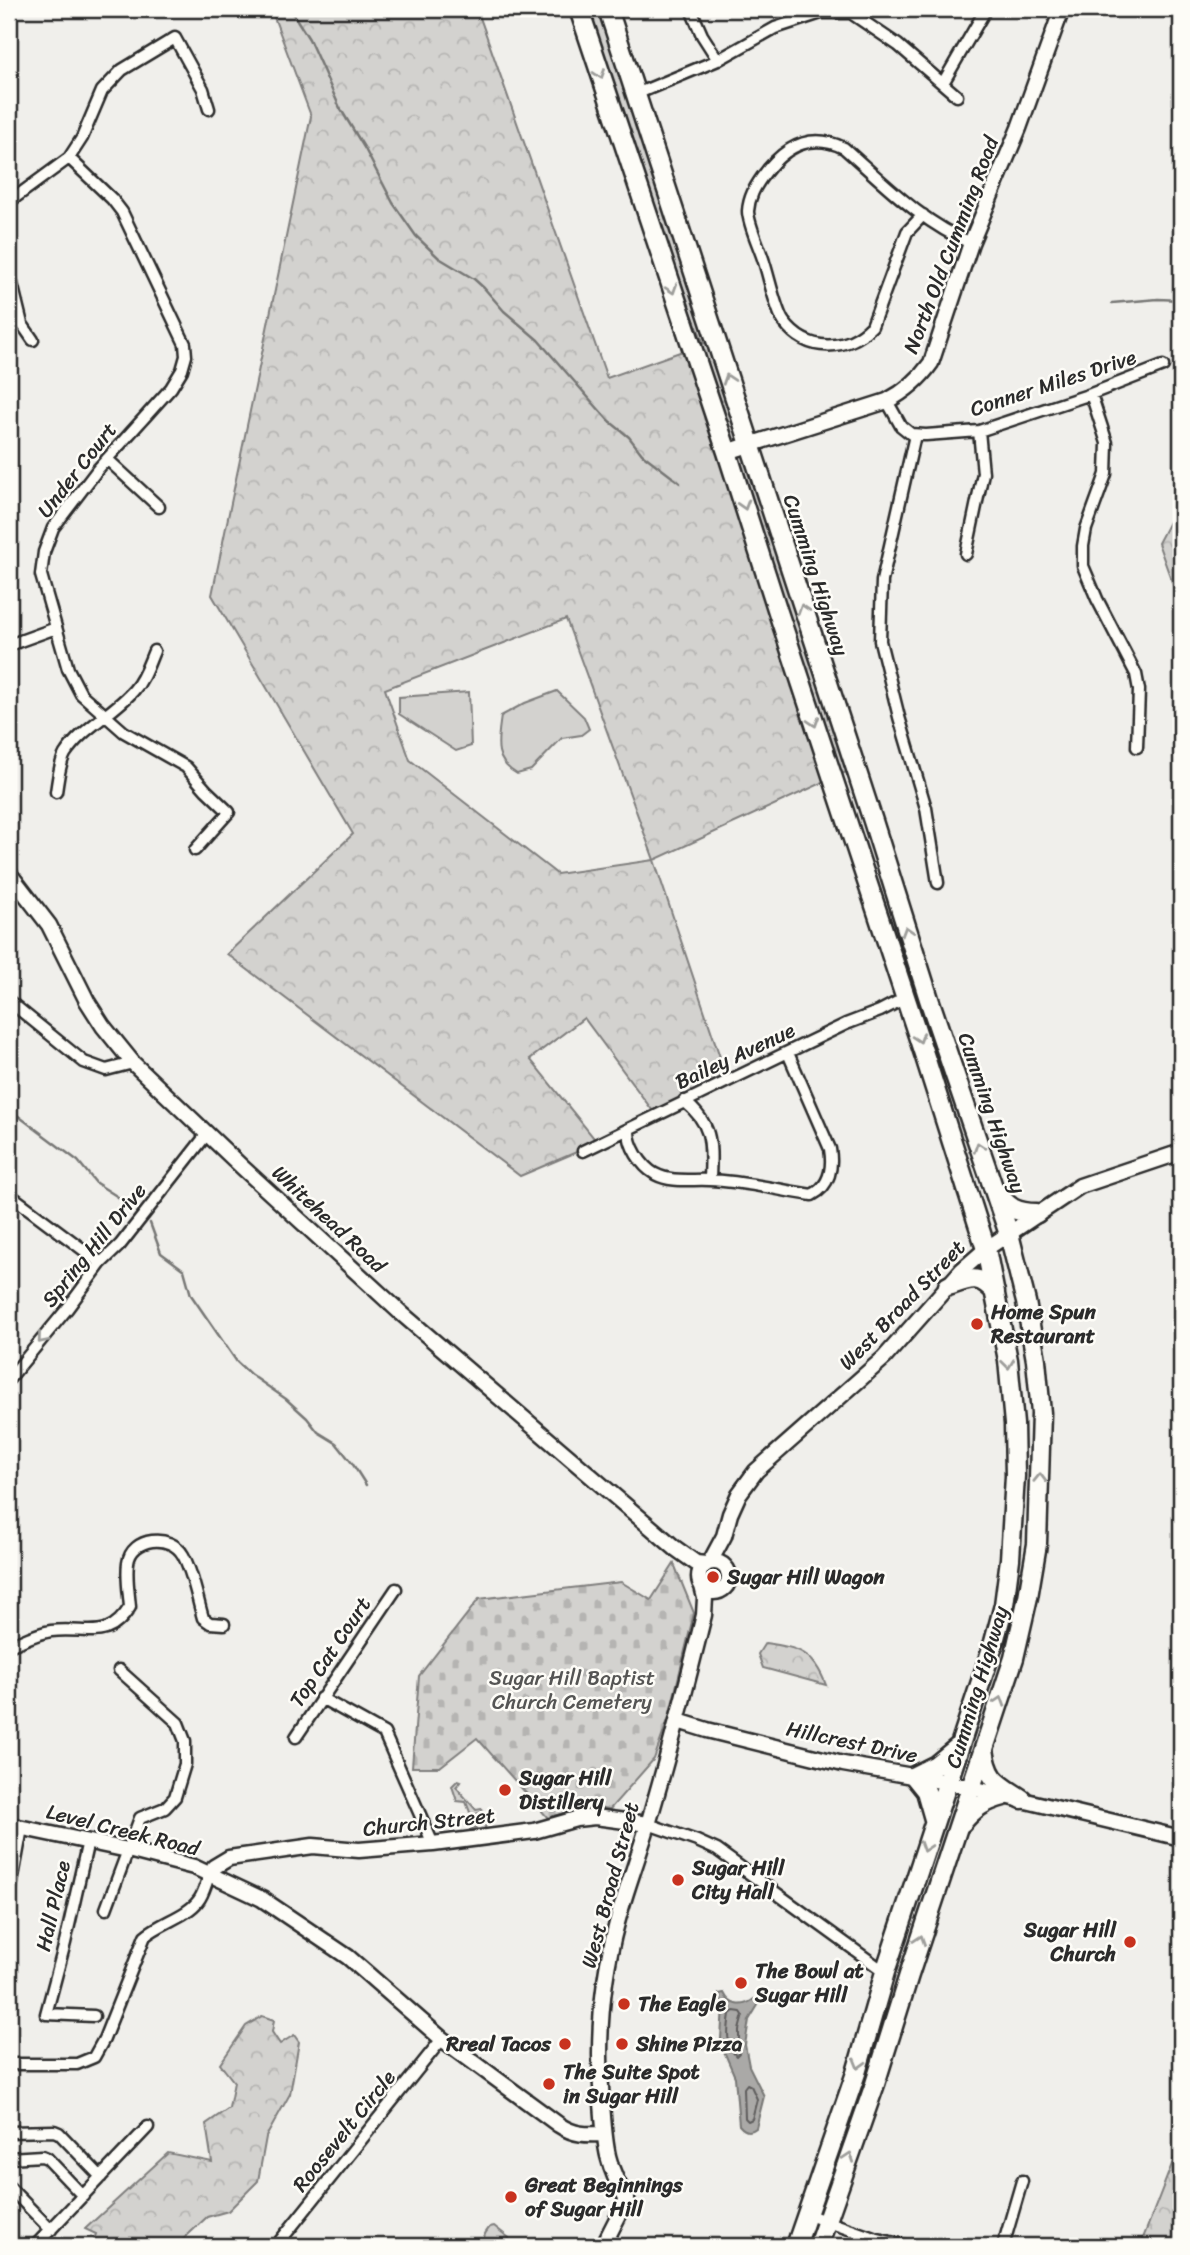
<svg xmlns="http://www.w3.org/2000/svg" width="1190" height="2255" font-family="Sriracha,sans-serif">
	<style>
		.grass { fill: #d3d2cf; stroke: #7f7e7d; stroke-width: 2 }
		.forest { fill: url(#forest-crowns); stroke: #7f7e7d; stroke-width: 2; fill-rule: evenodd }
		.cemetery { fill: url(#cemetery-stones); stroke: #7f7e7d; stroke-width: 2 }
		.water { fill: #aaa9a7; stroke: #777775; stroke-width: 2 }
		.lines { fill: none; stroke-linecap: round; stroke-linejoin: round }
		.shore { stroke: #5e5d5d; stroke-width: 2 }
		.stream { stroke: #777775; stroke-width: 2.5 }
		.street-casing { stroke: #2b2b2b; stroke-width: 15 }
		.secondary-casing { stroke: #2b2b2b; stroke-width: 19 }
		.highway-casing { stroke: #2b2b2b; stroke-width: 23 }
		.street { stroke: #fdfcf7; stroke-width: 10 }
		.secondary { stroke: #fdfcf7; stroke-width: 14 }
		.highway { stroke: #fdfcf7; stroke-width: 18 }
		.oneway { stroke: #9e9e9b }
		.poi-dot { fill: #c8321e; stroke: #fdfcf7; stroke-width: 2.5 }
		.labels { text-anchor: middle; dominant-baseline: central; stroke-width: 5; stroke-linejoin: round; paint-order: stroke }
		.street-label { font-size: 21px; fill: #2b2b2b; stroke: #fdfcf7 }
		.poi-label { font-size: 21px; font-weight: bold; fill: #2b2b2b; stroke: #fdfcf7; text-anchor: start }
		.park-label { font-size: 21px; fill: #555554; stroke: #fdfcf7 }
	</style>
	<defs>
		<pattern id="forest-crowns" width="20" height="18" patternUnits="userSpaceOnUse" patternTransform="scale(1.75)"><rect width="20" height="18" fill="#d3d2cf"/><path d="M2 6a3 3 0 1 1 6 0M12 15a3 3 0 1 1 6 0" fill="none" stroke="#b5b4b2"/></pattern>
		<pattern id="cemetery-stones" width="16" height="16" patternUnits="userSpaceOnUse" patternTransform="scale(1.75)"><rect width="16" height="16" fill="#d3d2cf"/><path d="M2 7V4a2 2 0 0 1 4 0v3zM10 15v-3a2 2 0 0 1 4 0v3z" fill="#b5b4b2"/></pattern>
	</defs>
	<rect width="100%" height="100%" fill="#f0efeb"/>
	<filter id="ink" filterUnits="userSpaceOnUse"><feTurbulence type="fractalNoise" baseFrequency=".0143" numOctaves="2"/><feDisplacementMap in="SourceGraphic" scale="14" xChannelSelector="R" yChannelSelector="G"/><feConvolveMatrix kernelMatrix="1 2 1 2 8 2 1 2 1" color-interpolation-filters="sRGB"/></filter>
	<g filter="url(#ink)">
		<!-- grass -->
		<path class="grass" d="M 584,9 L 600,9 L 734,418 L 649,209 Z
			M 557,691 L 584,717 L 589,729 L 581,735 L 562,738 L 531,770 L 517,774 C 492,760 498,740 501,716 L 525,703 Z
			M 469,692 L 471,746 L 456,751 L 399,714 L 399,697 Z
			M 458,1780 L 461,1781 L 456,1787 L 476,1810 L 482,1809 L 483,1812 L 476,1814 L 478,1824 L 486,1824 L 484,1831 L 471,1832 L 470,1829 L 476,1828 L 466,1802 L 457,1801 L 452,1786 Z"/>
		<!-- forest -->
		<path class="forest" d="M 271,9 L 477,9 L 607,378 L 719,338 L 857,767 L 654,860 L 730,1087 L 658,1118 L 584,1018 L 530,1059 L 598,1143 L 520,1176 L 227,954 L 353,834 L 212,595 L 311,116 ZM 566,619 L 654,860 L 557,874 L 410,760 L 385,689 Z
			M 1181,499 L 1181,607 L 1158,543 Z
			M 765,1643 C 799,1648 813,1651 826,1685 L 763,1668 L 758,1654 Z
			M 262,2016 L 274,2020 L 272,2032 L 280,2044 L 294,2035 L 299,2042 L 290,2094 L 266,2137 L 258,2181 L 228,2211 L 207,2217 L 176,2246 L 92,2246 L 96,2234 L 85,2229 L 168,2153 L 212,2162 L 206,2124 L 229,2108 L 234,2082 L 220,2064 L 246,2026 Z
			M 1181,2141 L 1181,2246 L 1140,2246 Z
			M 494,2226 L 509,2238 L 508,2243 L 502,2246 L 487,2246 C 482,2237 484,2234 490,2227 Z"/>
		<!-- cemetery -->
		<path class="cemetery" d="M 674,1564 L 694,1613 L 669,1717 L 654,1759 L 610,1809 L 588,1806 L 548,1818 L 477,1738 L 440,1767 L 412,1767 L 419,1676 L 479,1599 L 621,1582 L 651,1600 Z"/>
		<!-- water -->
		<path class="water" d="M 724,1993 C 730,2006 742,2008 754,1999 L 760,2002 L 749,2020 L 745,2045 L 749,2066 L 764,2096 L 756,2128 C 750,2133 744,2131 739,2125 L 735,2077 L 723,2049 L 721,2039 L 723,2004 L 719,1994 Z"/>
		<g class="lines">
			<!-- shore -->
			<path class="shore" d="M 734,2011 L 741,2012 L 743,2015 L 739,2030 L 739,2053 L 736,2056 C 725,2045 728,2028 730,2014 Z
				M 747,2084 L 751,2086 L 757,2099 L 752,2119 L 748,2121 L 745,2118 L 744,2088 Z"/>
			<!-- stream -->
			<path class="stream" d="M 290,9 L 309,39 L 340,108 L 365,149 L 393,203 L 416,236 L 439,258 L 474,279 L 484,288 L 504,311 L 538,340 L 608,420 L 629,437 L 642,454 L 680,483
				M 1112,303 L 1158,299 L 1181,300
				M 9,1109 L 78,1161 L 96,1183 L 129,1204
				M 150,1223 L 161,1253 L 184,1270 L 191,1295 L 237,1362 L 250,1374 L 286,1399 L 307,1418 L 318,1432 L 336,1443 L 352,1463 L 366,1485"/>
			<!-- street casing -->
			<g class="street-casing">
				<path id="street" d="M 694,9 L 692,12 L 702,35 L 718,60
					M 943,83 L 986,9
					M 636,94 L 718,60 L 775,28 L 821,13 L 851,13 L 898,45 L 957,96
					M 69,158 L 112,199 L 122,212 L 185,344 L 186,356 L 182,370 L 171,388 L 98,469 L 53,528 L 44,552 L 41,575 L 68,669 L 81,694 L 124,732 L 186,767 L 206,790 L 229,812 L 195,850
					M 9,202 L 69,158 L 82,138 L 102,91 L 122,70 L 175,38 L 203,89 L 209,109
					M 923,215 L 907,232 L 872,326 C 847,352 807,353 784,322 C 776,311 769,277 764,262 C 760,248 748,224 748,211 C 749,197 755,187 762,177 C 783,148 809,131 844,148 C 883,182 922,223 971,243
					M 9,271 L 22,324 L 33,340
					M 1091,394 L 1107,443 L 1106,474 L 1086,529 L 1083,546 L 1083,566 L 1097,599 L 1136,674 L 1139,690 L 1137,747
					M 887,401 L 901,426 L 911,434 L 926,435 L 979,431 L 1091,394 L 1163,366
					M 915,435 L 882,581 L 880,641 L 899,717 L 926,808 L 938,883
					M 107,459 L 159,507
					M 966,554 L 983,473 L 979,431
					M 9,645 L 56,628
					M 56,792 C 58,780 59,765 65,754 C 82,728 113,714 134,690 C 144,679 148,665 154,651
					M 9,1001 L 84,1062 L 106,1070 L 133,1063
					M 684,1101 C 714,1125 711,1145 710,1180
					M 629,1129 C 628,1145 641,1166 655,1174 C 672,1183 691,1179 709,1180 C 743,1181 778,1190 812,1195 C 830,1186 833,1167 830,1149 L 788,1053
					M 583,1151 L 846,1024 L 880,1011 L 905,998
					M 9,1194 L 101,1263
					M 9,1379 L 67,1309 L 101,1263 L 120,1245 L 207,1134
					M 9,1646 C 22,1641 37,1633 51,1631 C 86,1626 107,1644 130,1607 C 129,1594 126,1577 128,1563 C 131,1537 171,1533 183,1555 C 193,1573 197,1598 203,1618 L 210,1623 L 224,1624
					M 321,1698 L 384,1733 L 433,1844
					M 296,1737 L 396,1589
					M 648,1824 L 697,1841 L 717,1850 L 885,1972
					M 88,1841 L 65,1943 L 46,2014 L 94,2016
					M 9,1899 L 22,1828
					M 106,1909 L 140,1818 L 165,1808 L 175,1797 L 185,1764 L 185,1741 L 178,1723 L 119,1670
					M 9,2064 L 77,2064 L 94,2057 L 104,2039 L 145,1936 C 160,1923 187,1916 198,1901 C 204,1894 206,1882 210,1874
					M 9,2132 L 54,2131 L 59,2133 L 101,2177
					M 9,2158 L 42,2156 L 47,2158 L 83,2196
					M 9,2187 L 51,2230
					M 806,2214 L 874,2238 L 908,2246
					M 35,2246 L 148,2127
					M 276,2246 L 442,2039
					M 1003,2246 L 1022,2181"/>
			</g>
			<!-- secondary casing -->
			<g class="secondary-casing">
				<path id="secondary" d="M 727,452 L 887,401 C 906,391 919,380 931,363 L 971,243 L 1019,128 L 1062,9
					M 9,873 L 49,925 L 87,1001 L 103,1026 L 133,1063 L 242,1167 L 401,1313 L 675,1548 L 696,1563 L 706,1564
					M 710,1562 L 724,1536 L 730,1514 L 739,1494 L 756,1471 L 884,1358 L 962,1270 L 986,1249 L 1080,1186 L 1181,1152
					M699 1577a15 15 0 1 1 30 0a15 15 0 1 1-30 0Z
					M 678,1721 L 707,1730 L 843,1764 L 947,1782 L 1181,1838
					M 9,1825 L 128,1850 L 194,1867 L 262,1899 L 348,1957 L 442,2039 L 559,2125 C 574,2135 586,2135 604,2134
					M 210,1874 L 214,1867 L 229,1858 L 313,1846 L 359,1850 L 433,1844 L 534,1831 L 576,1819 L 595,1817 L 648,1824
					M 603,2246 L 627,2199 C 605,2165 605,2142 602,2103 C 597,2042 601,1982 617,1923 C 626,1889 639,1856 649,1821 C 669,1753 687,1684 704,1615 L 705,1598 L 702,1586"/>
			</g>
			<!-- highway casing -->
			<g class="highway-casing">
				<path id="highway" d="M 579,9 L 727,452 L 778,612 L 925,1057 L 986,1249 L 1008,1360 L 1014,1424 L 1015,1476 L 1010,1559 L 1004,1605 L 994,1642 L 885,1972 L 856,2073 L 796,2246
					M 608,9 L 873,821 L 929,999 L 1009,1234 L 1026,1302 L 1036,1360 L 1041,1413 L 1037,1544 L 1028,1597 L 1014,1658 L 909,1975 L 875,2084 L 818,2246
					M 996,1192 C 1009,1208 1016,1213 1037,1213
					M 948,1286 C 970,1279 978,1273 995,1292
					M 984,1749 C 988,1781 998,1783 1022,1799
					M 934,1819 L 926,1791 L 914,1776 L 936,1765 L 958,1747
					M 962,1823 C 974,1808 985,1801 1004,1796"/>
			</g>
			<!-- street -->
			<use href="#street" class="street"/>
			<!-- secondary -->
			<use href="#secondary" class="secondary"/>
			<!-- highway -->
			<use href="#highway" class="highway"/>
		</g>
		<!-- one-way arrows -->
		<defs><path id="oneway-chevron" d="M-2-3.5L2.5 0L-2 3.5" fill="none" stroke-width="1.6" stroke-linecap="round" stroke-linejoin="round" transform="scale(1.75)"/></defs>
		<g class="oneway">
			<use href="#oneway-chevron" transform="translate(600 74) rotate(72)"/>
			<use href="#oneway-chevron" transform="translate(672 289) rotate(71)"/>
			<use href="#oneway-chevron" transform="translate(728 379) rotate(-108)"/>
			<use href="#oneway-chevron" transform="translate(744 505) rotate(73)"/>
			<use href="#oneway-chevron" transform="translate(803 609) rotate(-108)"/>
			<use href="#oneway-chevron" transform="translate(814 722) rotate(72)"/>
			<use href="#oneway-chevron" transform="translate(907 931) rotate(-107)"/>
			<use href="#oneway-chevron" transform="translate(919 1038) rotate(71)"/>
			<use href="#oneway-chevron" transform="translate(979 1147) rotate(-109)"/>
			<use href="#oneway-chevron" transform="translate(42 1339) rotate(130)"/>
			<use href="#oneway-chevron" transform="translate(1008 1364) rotate(83)"/>
			<use href="#oneway-chevron" transform="translate(1040 1478) rotate(-89)"/>
			<use href="#oneway-chevron" transform="translate(1000 1701) rotate(-72)"/>
			<use href="#oneway-chevron" transform="translate(925 1847) rotate(108)"/>
			<use href="#oneway-chevron" transform="translate(920 1940) rotate(-72)"/>
			<use href="#oneway-chevron" transform="translate(859 2064) rotate(106)"/>
			<use href="#oneway-chevron" transform="translate(849 2157) rotate(-71)"/>
		</g>
	</g>
	<!-- markers -->
	<g class="poi-dot">
		<circle cx="977" cy="1324" r="7"/>
		<circle cx="713" cy="1577" r="7"/>
		<circle cx="505" cy="1790" r="7"/>
		<circle cx="678" cy="1880" r="7"/>
		<circle cx="1130" cy="1942" r="7"/>
		<circle cx="741" cy="1983" r="7"/>
		<circle cx="624" cy="2004" r="7"/>
		<circle cx="565" cy="2044" r="7"/>
		<circle cx="622" cy="2044" r="7"/>
		<circle cx="549" cy="2084" r="7"/>
		<circle cx="511" cy="2197" r="7"/>
	</g>
	<g class="labels">
		<!-- street labels -->
		<g class="street-label">
			<text transform="translate(951 245) rotate(-69)">North Old Cumming Road</text>
			<text transform="translate(1053 383) rotate(-18)">Conner Miles Drive</text>
			<text transform="translate(77 470) rotate(-52)">Under Court</text>
			<text transform="translate(816 575) rotate(72)">Cumming Highway</text>
			<text transform="translate(735 1056) rotate(-25)">Bailey Avenue</text>
			<text transform="translate(992 1113) rotate(71)">Cumming Highway</text>
			<text transform="translate(329 1219) rotate(43)">Whitehead Road</text>
			<text transform="translate(94 1245) rotate(-51)">Spring Hill Drive</text>
			<text transform="translate(902 1305) rotate(-46)">West Broad Street</text>
			<text transform="translate(330 1652) rotate(-56)">Top Cat Court</text>
			<text transform="translate(977 1687) rotate(-73)">Cumming Highway</text>
			<text transform="translate(852 1742) rotate(12)">Hillcrest Drive</text>
			<text transform="translate(429 1822) rotate(-6)">Church Street</text>
			<text transform="translate(123 1830) rotate(14)">Level Creek Road</text>
			<text transform="translate(610 1885) rotate(-75)">West Broad Street</text>
			<text transform="translate(53 1906) rotate(-77)">Hall Place</text>
			<text transform="translate(344 2131) rotate(-51)">Roosevelt Circle</text>
		</g>
		<!-- poi labels -->
		<g class="poi-label">
			<text x="991" y="1312">Home Spun<tspan x="991" dy="24">Restaurant</tspan></text>
			<text x="727" y="1577">Sugar Hill Wagon</text>
			<text x="519" y="1778">Sugar Hill<tspan x="519" dy="24">Distillery</tspan></text>
			<text x="692" y="1868">Sugar Hill<tspan x="692" dy="24">City Hall</tspan></text>
			<text x="1116" y="1930" text-anchor="end">Sugar Hill<tspan x="1116" dy="24">Church</tspan></text>
			<text x="755" y="1971">The Bowl at<tspan x="755" dy="24">Sugar Hill</tspan></text>
			<text x="638" y="2004">The Eagle</text>
			<text x="551" y="2044" text-anchor="end">Rreal Tacos</text>
			<text x="636" y="2044">Shine Pizza</text>
			<text x="563" y="2072">The Suite Spot<tspan x="563" dy="24">in Sugar Hill</tspan></text>
			<text x="525" y="2185">Great Beginnings<tspan x="525" dy="24">of Sugar Hill</tspan></text>
		</g>
		<!-- park labels -->
		<g class="park-label">
			<text x="572" y="1678">Sugar Hill Baptist<tspan x="572" dy="24">Church Cemetery</tspan></text>
		</g>
	</g>
	<!-- margin -->
	<rect width="1190" height="2255" fill="none" stroke="#fdfcf7" stroke-width="35"/>
	<rect x="18" y="18" width="1155" height="2220" fill="none" stroke="#2b2b2b" stroke-width="2.5" filter="url(#ink)"/>
</svg>
